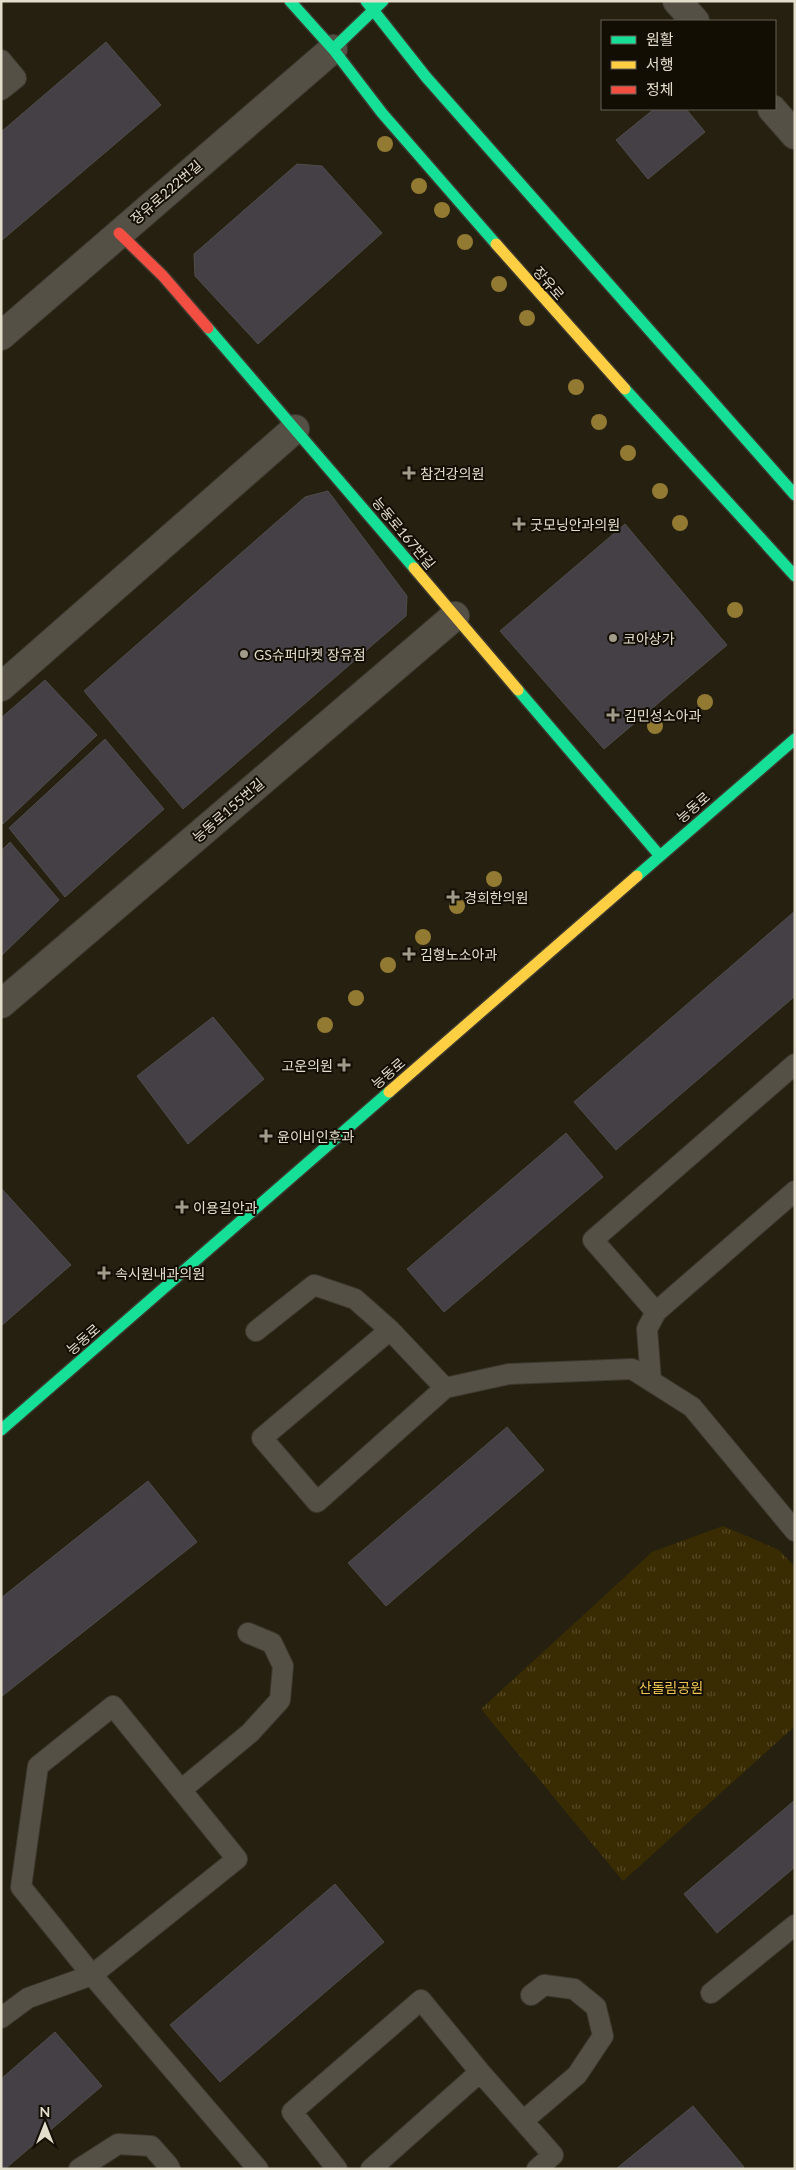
<svg xmlns="http://www.w3.org/2000/svg" width="796" height="2170" font-family="Lato,'Noto Sans KR',sans-serif">
	<style>
		.park { fill: url(#park-tufts) }
		.building { fill: #444046; stroke: #4f4d4b }
		.lines { fill: none; stroke-linecap: round; stroke-linejoin: round }
		.lane-casing { stroke: #3d392e; stroke-width: 22 }
		.street-casing { stroke: #3d392e; stroke-width: 30 }
		.fast-casing { stroke: #3d392e; stroke-width: 14 }
		.slow-casing { stroke: #3d392e; stroke-width: 14 }
		.jam-casing { stroke: #3d392e; stroke-width: 14 }
		.lane { stroke: #555046; stroke-width: 20 }
		.street { stroke: #555046; stroke-width: 28 }
		.fast { stroke: #16e098; stroke-width: 11 }
		.slow { stroke: #ffcf43; stroke-width: 11 }
		.jam { stroke: #f24e42; stroke-width: 11 }
		.tree { fill: #937a33 }
		.poi-dot { fill: #a09b8a; stroke: #130e04; stroke-width: 2 }
		.labels { text-anchor: middle; dominant-baseline: central; stroke-width: 4; stroke-linejoin: round; paint-order: stroke }
		.street-label { font-size: 14px; fill: #e3ddcc; stroke: #130e04 }
		.poi-label { font-size: 14px; fill: #e3ddcc; stroke: #130e04; text-anchor: start }
		.park-label { font-size: 14px; fill: #edc44f; stroke: #130e04 }
	</style>
	<defs>
		<pattern id="park-tufts" width="24" height="20" patternUnits="userSpaceOnUse" patternTransform="scale(1.25)"><rect width="24" height="20" fill="#3a2c02"/><path d="M3 7l-1-3M5 7V3M7 7l1-3M15 17l-1-3M17 17v-4M19 17l1-3" fill="none" stroke="#564a26"/></pattern>
	</defs>
	<rect width="100%" height="100%" fill="#252010"/>
	<!-- park -->
	<path class="park" d="M 723,1526 L 779,1550 L 795,1567 L 795,1726 L 623,1881 L 481,1709 L 652,1552 Z"/>
	<!-- building -->
	<path class="building" d="M 106,42 L 161,105 L 1,241 L 1,132 Z
		M 654,109 L 686,109 L 705,132 L 648,179 L 616,140 Z
		M 297,164 L 322,166 L 382,233 L 258,344 L 195,276 L 194,254 Z
		M 328,491 L 407,596 L 406,616 L 183,809 L 84,691 L 305,497 Z
		M 625,524 L 727,645 L 604,749 L 500,631 Z
		M 45,680 L 97,735 L 3,824 L 1,821 L 1,718 Z
		M 105,739 L 164,809 L 65,897 L 9,828 Z
		M 10,842 L 59,900 L 1,956 L 1,851 Z
		M 795,911 L 795,996 L 616,1150 L 574,1102 Z
		M 213,1017 L 264,1079 L 188,1144 L 137,1076 Z
		M 566,1133 L 603,1177 L 444,1312 L 407,1269 Z
		M 1,1188 L 71,1265 L 1,1326 Z
		M 507,1427 L 544,1470 L 386,1606 L 348,1563 Z
		M 148,1481 L 197,1542 L 1,1697 L 1,1598 Z
		M 795,1800 L 795,1867 L 717,1933 L 684,1894 Z
		M 335,1884 L 384,1942 L 220,2082 L 170,2025 Z
		M 55,2032 L 102,2086 L 5,2169 L 1,2169 L 1,2079 Z
		M 693,2106 L 744,2167 L 741,2169 L 616,2169 Z"/>
	<g class="lines">
		<!-- lane casing -->
		<g class="lane-casing">
			<path id="lane" d="M 1,60 L 16,78 L 1,90
				M 656,1312 L 593,1240 L 795,1064
				M 256,1331 L 314,1285 L 355,1299 L 390,1330
				M 651,1381 L 647,1329 L 656,1312 L 795,1191
				M 445,1388 L 390,1330 L 262,1438 L 317,1502 L 445,1388 L 509,1374 L 632,1369 L 692,1407 L 795,1531
				M 113,1706 L 237,1859 L 92,1975 L 21,1887 L 38,1766 Z
				M 181,1790 L 250,1733 L 280,1700 L 283,1666 L 272,1643 L 248,1633
				M 711,1993 L 795,1925
				M 1,2018 L 28,1998 L 92,1975 L 258,2169
				M 523,2121 L 577,2075 L 603,2036 L 596,2007 L 574,1989 L 544,1985 L 531,1995
				M 79,2169 L 118,2144 L 151,2146 L 168,2165 L 170,2169
				M 337,2169 L 292,2112 L 421,2000 L 480,2072
				M 371,2169 L 480,2072 L 553,2155 L 537,2169"/>
		</g>
		<!-- street casing -->
		<g class="street-casing">
			<path id="street" d="M 677,1 L 695,21
				M 772,109 L 795,135
				M 1,336 L 333,49
				M 1,687 L 295,429
				M 1,1004 L 455,616"/>
		</g>
		<!-- fast casing -->
		<g class="fast-casing">
			<path id="fast" d="M 290,1 L 333,49 L 382,113 L 496,244
				M 366,1 L 426,77 L 795,495
				M 333,49 L 383,1
				M 208,328 L 414,568
				M 625,389 L 795,576
				M 518,690 L 660,856
				M 637,876 L 795,739
				M 1,1430 L 389,1092"/>
		</g>
		<!-- slow casing -->
		<g class="slow-casing">
			<path id="slow" d="M 496,244 L 625,389
				M 414,568 L 518,690
				M 389,1092 L 637,876"/>
		</g>
		<!-- jam casing -->
		<g class="jam-casing">
			<path id="jam" d="M 119,233 L 163,276 L 208,328"/>
		</g>
		<!-- lane -->
		<use href="#lane" class="lane"/>
		<!-- street -->
		<use href="#street" class="street"/>
		<!-- fast -->
		<use href="#fast" class="fast"/>
		<!-- slow -->
		<use href="#slow" class="slow"/>
		<!-- jam -->
		<use href="#jam" class="jam"/>
	</g>
	<!-- trees -->
	<g class="tree">
		<circle cx="385" cy="144" r="8"/>
		<circle cx="419" cy="186" r="8"/>
		<circle cx="442" cy="210" r="8"/>
		<circle cx="465" cy="242" r="8"/>
		<circle cx="499" cy="284" r="8"/>
		<circle cx="527" cy="318" r="8"/>
		<circle cx="576" cy="387" r="8"/>
		<circle cx="599" cy="422" r="8"/>
		<circle cx="628" cy="453" r="8"/>
		<circle cx="660" cy="491" r="8"/>
		<circle cx="680" cy="523" r="8"/>
		<circle cx="735" cy="610" r="8"/>
		<circle cx="705" cy="702" r="8"/>
		<circle cx="655" cy="726" r="8"/>
		<circle cx="494" cy="879" r="8"/>
		<circle cx="457" cy="906" r="8"/>
		<circle cx="423" cy="937" r="8"/>
		<circle cx="388" cy="965" r="8"/>
		<circle cx="356" cy="998" r="8"/>
		<circle cx="325" cy="1025" r="8"/>
	</g>
	<!-- markers -->
	<g class="poi-dot">
		<path d="M406.5 465.5h5v5h5v5h-5v5h-5v-5h-5v-5h5z"/>
		<path d="M516.5 516.5h5v5h5v5h-5v5h-5v-5h-5v-5h5z"/>
		<circle cx="613" cy="638" r="5"/>
		<circle cx="244" cy="654" r="5"/>
		<path d="M610.5 707.5h5v5h5v5h-5v5h-5v-5h-5v-5h5z"/>
		<path d="M450.5 889.5h5v5h5v5h-5v5h-5v-5h-5v-5h5z"/>
		<path d="M406.5 946.5h5v5h5v5h-5v5h-5v-5h-5v-5h5z"/>
		<path d="M341.5 1057.5h5v5h5v5h-5v5h-5v-5h-5v-5h5z"/>
		<path d="M263.5 1128.5h5v5h5v5h-5v5h-5v-5h-5v-5h5z"/>
		<path d="M179.5 1199.5h5v5h5v5h-5v5h-5v-5h-5v-5h5z"/>
		<path d="M101.5 1265.5h5v5h5v5h-5v5h-5v-5h-5v-5h5z"/>
	</g>
	<g class="labels">
		<!-- street labels -->
		<g class="street-label">
			<text transform="translate(166 192) rotate(-41)">장유로222번길</text>
			<text transform="translate(549 283) rotate(49)">장유로</text>
			<text transform="translate(404 533) rotate(50)">능동로167번길</text>
			<text transform="translate(693 807) rotate(-41)">능동로</text>
			<text transform="translate(228 810) rotate(-41)">능동로155번길</text>
			<text transform="translate(388 1073) rotate(-41)">능동로</text>
			<text transform="translate(83 1339) rotate(-41)">능동로</text>
		</g>
		<!-- poi labels -->
		<g class="poi-label">
			<text x="420" y="473">참건강의원</text>
			<text x="530" y="524">굿모닝안과의원</text>
			<text x="623" y="638">코아상가</text>
			<text x="254" y="654">GS슈퍼마켓 장유점</text>
			<text x="624" y="715">김민성소아과</text>
			<text x="464" y="897">경희한의원</text>
			<text x="420" y="954">김형노소아과</text>
			<text x="333" y="1065" text-anchor="end">고운의원</text>
			<text x="277" y="1136">윤이비인후과</text>
			<text x="193" y="1207">이용길안과</text>
			<text x="115" y="1273">속시원내과의원</text>
		</g>
		<!-- park labels -->
		<g class="park-label">
			<text x="671" y="1687">산돌림공원</text>
		</g>
	</g>
	<!-- border -->
	<rect width="796" height="2170" fill="none" stroke="#e3ddcc" stroke-width="5"/>
	<!-- legend -->
	<rect x="601" y="20" width="175" height="90" fill="#130e04" stroke="#666154"/>
	<rect x="611" y="36" width="25" height="8" fill="#16e098" stroke="#666154"/>
	<text x="646" y="45" font-size="15" fill="#e3ddcc">원활</text>
	<rect x="611" y="61" width="25" height="8" fill="#ffcf43" stroke="#666154"/>
	<text x="646" y="70" font-size="15" fill="#e3ddcc">서행</text>
	<rect x="611" y="86" width="25" height="8" fill="#f24e42" stroke="#666154"/>
	<text x="646" y="95" font-size="15" fill="#e3ddcc">정체</text>
	<!-- north arrow -->
	<g transform="translate(45 2125)" stroke="#130e04" stroke-width="4" paint-order="stroke">
	<path d="M0-4L9 19L0 12L-9 19Z" fill="#e3ddcc"/>
	<text y="-8" font-size="14" font-weight="bold" text-anchor="middle" fill="#e3ddcc">N</text>
	</g>
</svg>
